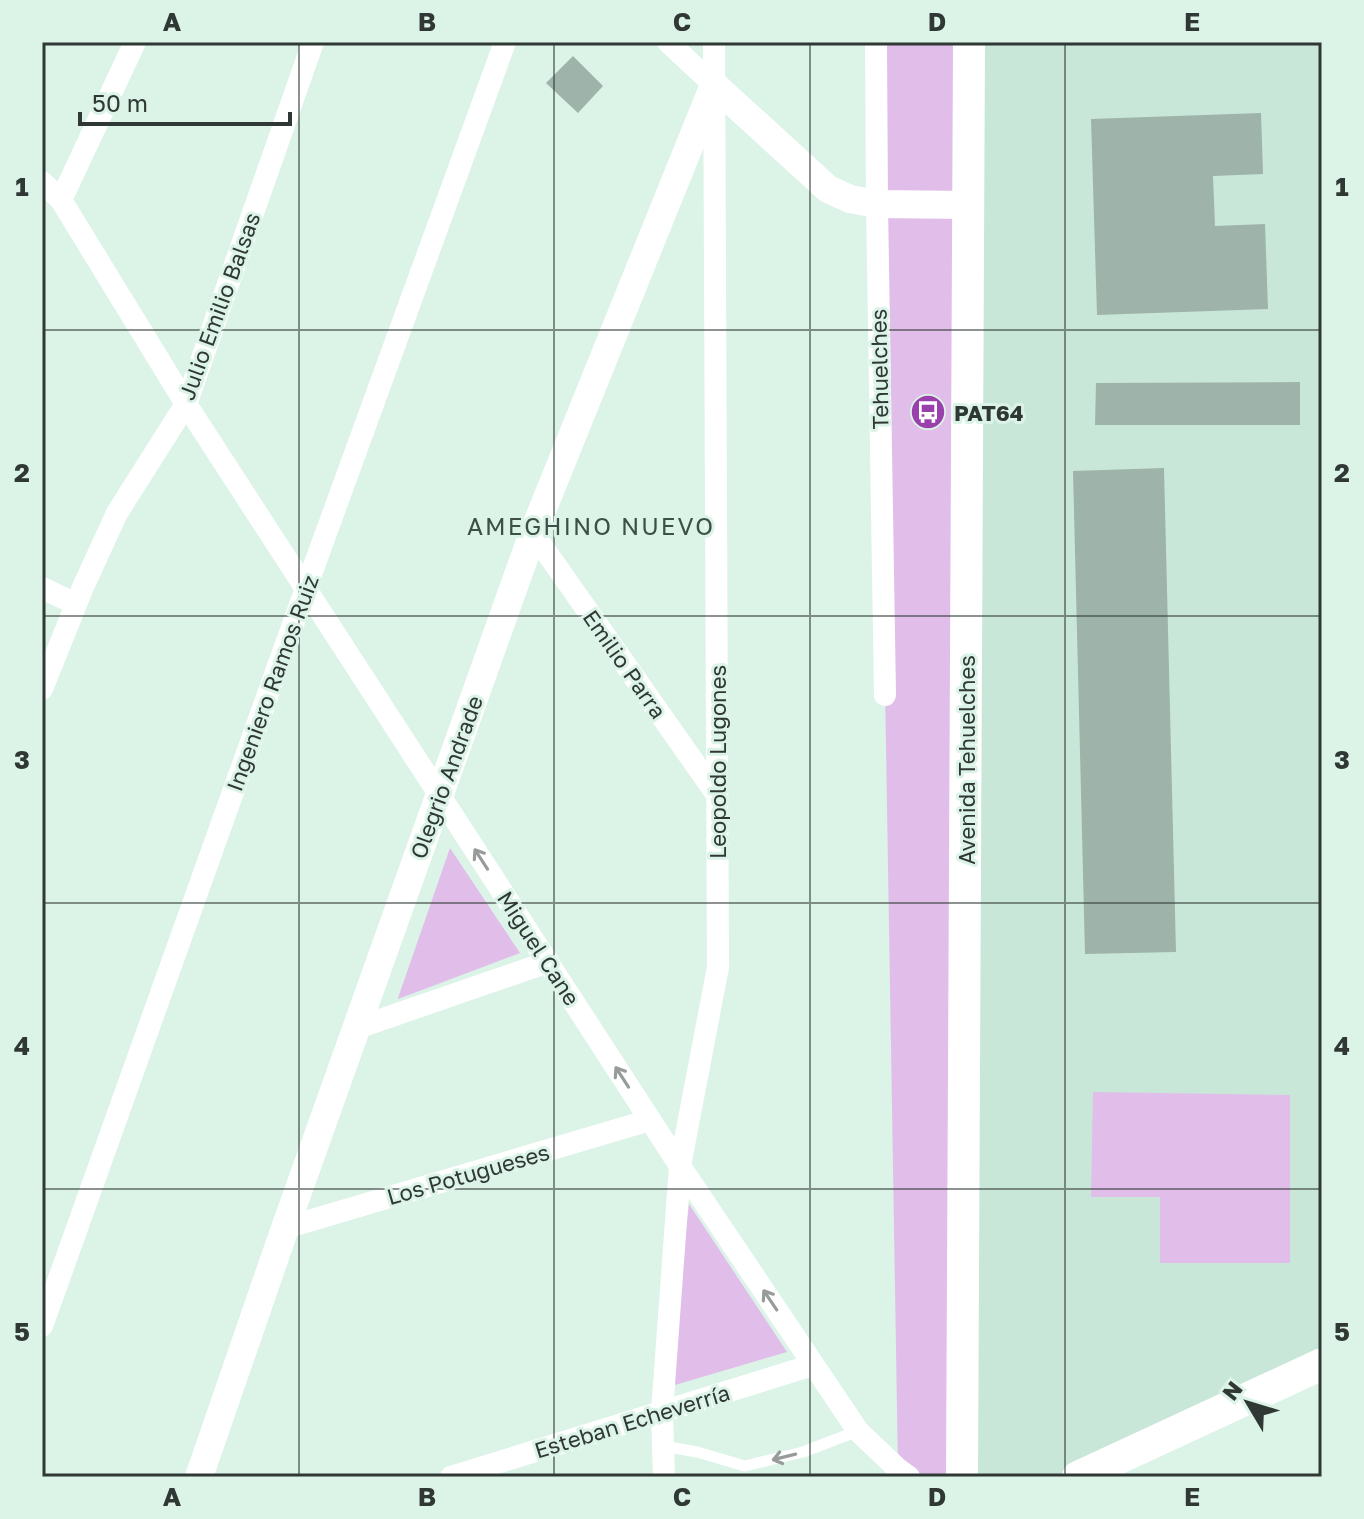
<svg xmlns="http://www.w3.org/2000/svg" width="1364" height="1519" font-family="'Golos Text',sans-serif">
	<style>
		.built { fill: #c9e7d9 }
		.green { fill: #e1bde9 }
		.building { fill: #9eb3a9 }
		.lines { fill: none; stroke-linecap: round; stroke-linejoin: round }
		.service { stroke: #fff; stroke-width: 11 }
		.minor { stroke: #fff; stroke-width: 22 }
		.tertiary { stroke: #fff; stroke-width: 28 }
		.secondary { stroke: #fff; stroke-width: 32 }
		.oneway { stroke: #979c9a }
		.grid { fill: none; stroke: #2f3834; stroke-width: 2; stroke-opacity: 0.55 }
		.labels { text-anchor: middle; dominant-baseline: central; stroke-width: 6; stroke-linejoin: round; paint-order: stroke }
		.street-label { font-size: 22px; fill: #2f3834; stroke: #dcf3e8 }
		.poi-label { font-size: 22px; font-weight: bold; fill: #2f3834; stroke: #dcf3e8; text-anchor: start }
		.neighbourhood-label { font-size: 24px; letter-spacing: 2px; fill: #3d5047; stroke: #dcf3e8 }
		.neatline { fill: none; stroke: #2f3834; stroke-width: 3 }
		.grid-label { font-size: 26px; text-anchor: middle; font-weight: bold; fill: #2f3834 }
	</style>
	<rect width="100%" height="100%" fill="#dcf3e8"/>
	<!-- built -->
	<path class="built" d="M 969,42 L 1322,42 L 1322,1364 L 1078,1477 L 962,1477 Z"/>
	<!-- green -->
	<path class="green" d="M 876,42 L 969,42 L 962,1477 L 909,1477 L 898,1469 L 877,204 Z
		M 450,848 L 520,953 L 398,999 L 398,998 Z
		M 1093,1092 L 1290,1095 L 1290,1263 L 1160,1263 L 1160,1197 L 1091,1197 Z
		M 689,1204 L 787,1352 L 668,1387 Z"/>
	<!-- building -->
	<path class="building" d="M 573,56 L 603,86 L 578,113 L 546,83 Z
		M 1261,113 L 1263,174 L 1213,176 L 1215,226 L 1265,224 L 1268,309 L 1097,315 L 1091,119 Z
		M 1300,382 L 1300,425 L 1095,425 L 1096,383 Z
		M 1164,468 L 1176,952 L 1085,954 L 1073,471 Z"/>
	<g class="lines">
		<!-- service -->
		<path class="service" d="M 663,1446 L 697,1452 L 745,1466 L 803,1452 L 858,1431"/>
		<!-- minor -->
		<path class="minor" d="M 668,42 L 714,85
			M 876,42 L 877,204 L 885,695
			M 42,182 L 61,200 L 186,404 L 680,1166 L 858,1431 L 898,1469 L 909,1477
			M 61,200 L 135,42
			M 533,533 L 717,795
			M 42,588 L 76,604
			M 42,689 L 83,587 L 117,513 L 186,404 L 313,42
			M 357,1028 L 548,962
			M 285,1228 L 650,1120
			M 42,1326 L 306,588 L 505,42
			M 451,1477 L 813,1365
			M 664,1477 L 662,1412 L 680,1166 L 718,967 L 714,42"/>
		<!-- tertiary -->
		<path class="tertiary" d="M 199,1477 L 285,1228 L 533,533 L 714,85 L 828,189 L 850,199 L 877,204 L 969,205"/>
		<!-- secondary -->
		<path class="secondary" d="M 962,1477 L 969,42
			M 1078,1477 L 1322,1364"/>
	</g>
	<!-- one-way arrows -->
	<defs><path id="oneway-shaft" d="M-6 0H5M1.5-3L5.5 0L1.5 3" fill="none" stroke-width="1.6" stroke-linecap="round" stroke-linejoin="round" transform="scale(2)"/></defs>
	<g class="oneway">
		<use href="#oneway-shaft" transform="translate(481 859) rotate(-123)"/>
		<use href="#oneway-shaft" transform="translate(622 1077) rotate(-123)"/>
		<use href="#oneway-shaft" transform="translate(770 1300) rotate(-124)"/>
		<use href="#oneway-shaft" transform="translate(784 1457) rotate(166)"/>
	</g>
	<!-- grid -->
	<path class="grid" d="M 299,42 L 299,1477M 554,42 L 554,1477M 810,42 L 810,1477M 1065,42 L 1065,1477M 42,330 L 1322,330M 42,616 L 1322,616M 42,903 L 1322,903M 42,1189 L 1322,1189"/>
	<!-- icons -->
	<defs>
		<g id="bus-disc" transform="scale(1.8)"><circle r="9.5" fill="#9940ac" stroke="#dcf3e8"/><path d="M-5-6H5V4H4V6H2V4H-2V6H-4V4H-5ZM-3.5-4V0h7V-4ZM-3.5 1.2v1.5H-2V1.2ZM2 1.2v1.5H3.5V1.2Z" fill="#fff"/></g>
	</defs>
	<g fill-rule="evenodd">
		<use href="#bus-disc" x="928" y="412"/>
	</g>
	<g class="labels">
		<!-- street labels -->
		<g class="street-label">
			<text transform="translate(219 306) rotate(-70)">Julio Emilio Balsas</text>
			<text transform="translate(879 369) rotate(-91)">Tehuelches</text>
			<text transform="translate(625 664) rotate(55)">Emilio Parra</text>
			<text transform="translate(272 683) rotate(-70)">Ingeniero Ramos Ruiz</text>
			<text transform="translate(966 760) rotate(-90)">Avenida Tehuelches</text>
			<text transform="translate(717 762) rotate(-90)">Leopoldo Lugones</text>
			<text transform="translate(446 777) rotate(-70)">Olegrio Andrade</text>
			<text transform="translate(539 948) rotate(57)">Miguel Cane</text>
			<text transform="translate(468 1174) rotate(-16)">Los Potugueses</text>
			<text transform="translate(632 1421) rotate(-17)">Esteban Echeverría</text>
		</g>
		<!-- poi labels -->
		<g class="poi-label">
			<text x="954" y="412">PAT64</text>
		</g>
		<!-- neighbourhood labels -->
		<g class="neighbourhood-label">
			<text x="591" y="525">AMEGHINO NUEVO</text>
		</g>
	</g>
	<!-- border -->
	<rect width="1364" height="1519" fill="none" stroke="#dcf3e8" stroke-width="88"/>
	<!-- north arrow -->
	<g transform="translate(1248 1403) rotate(308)" stroke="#dcf3e8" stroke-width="6" paint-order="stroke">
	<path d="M0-6L14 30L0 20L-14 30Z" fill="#2f3834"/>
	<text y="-12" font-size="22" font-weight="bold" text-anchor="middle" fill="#2f3834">N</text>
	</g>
	<!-- scale -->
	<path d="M80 112v12h210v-12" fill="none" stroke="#2f3834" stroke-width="4"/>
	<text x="92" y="112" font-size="24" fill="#2f3834" stroke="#dcf3e8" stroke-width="6" paint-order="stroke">50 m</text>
	<rect x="44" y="44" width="1276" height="1431" class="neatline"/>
	<g class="grid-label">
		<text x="172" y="31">A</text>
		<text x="427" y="31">B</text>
		<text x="682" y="31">C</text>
		<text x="937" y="31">D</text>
		<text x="1192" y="31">E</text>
		<text x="22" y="196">1</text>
		<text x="1342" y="196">1</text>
		<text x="22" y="482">2</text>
		<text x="1342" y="482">2</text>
		<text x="22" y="769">3</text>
		<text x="1342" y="769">3</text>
		<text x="22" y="1055">4</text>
		<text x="1342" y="1055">4</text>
		<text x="22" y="1341">5</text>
		<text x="1342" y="1341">5</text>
		<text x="172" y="1506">A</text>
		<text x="427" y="1506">B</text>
		<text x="682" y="1506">C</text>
		<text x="937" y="1506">D</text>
		<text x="1192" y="1506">E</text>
	</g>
</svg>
